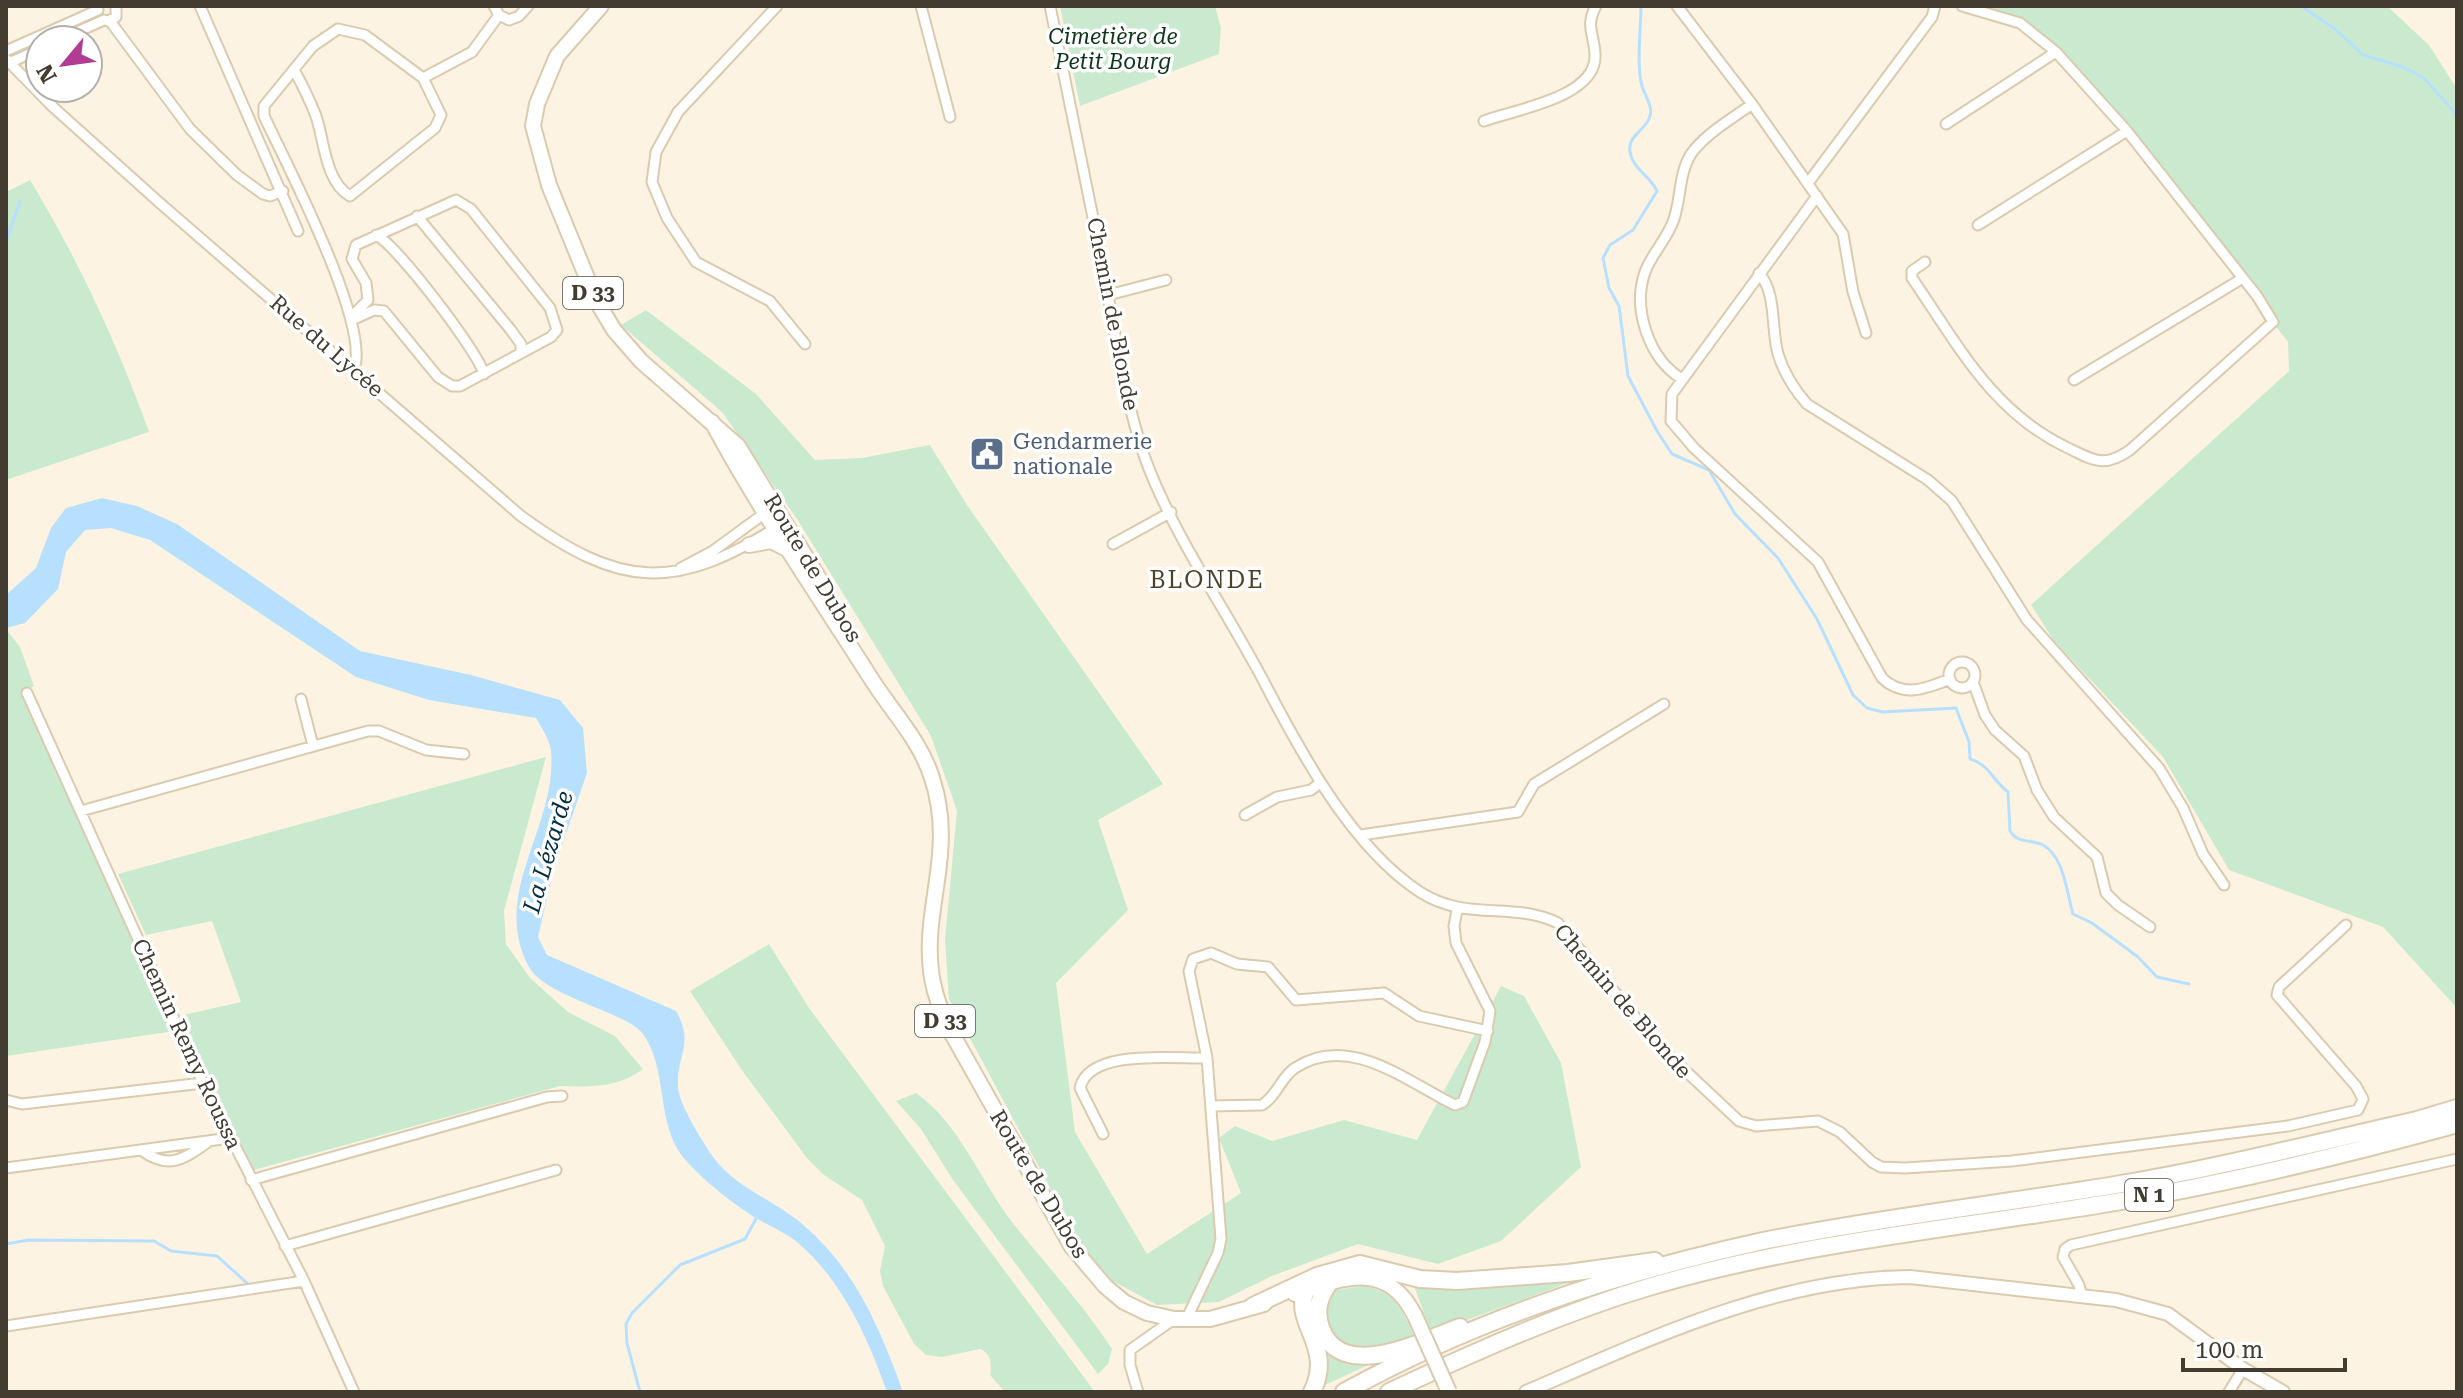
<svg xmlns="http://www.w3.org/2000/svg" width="2463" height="1398" font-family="'Roboto Serif',serif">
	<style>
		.green { fill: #caead0 }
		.water { fill: #b7e0ff }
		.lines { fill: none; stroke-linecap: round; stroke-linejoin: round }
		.stream { stroke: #b7e0ff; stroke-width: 3 }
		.street-casing { stroke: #dacbaf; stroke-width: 13 }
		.secondary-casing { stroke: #dacbaf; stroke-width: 16 }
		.primary-casing { stroke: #dacbaf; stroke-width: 18 }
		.highway-casing { stroke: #dacbaf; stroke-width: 20 }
		.street { stroke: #fff; stroke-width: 9 }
		.secondary { stroke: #fff; stroke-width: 12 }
		.primary { stroke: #fff; stroke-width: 14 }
		.highway { stroke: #fff; stroke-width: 16 }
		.primary-bridge-casing { stroke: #dacbaf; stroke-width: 18; stroke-linecap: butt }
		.primary-bridge { stroke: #fff; stroke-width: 14 }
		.labels { text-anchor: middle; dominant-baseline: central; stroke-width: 7; stroke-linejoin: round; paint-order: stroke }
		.shield { fill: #fff; stroke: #7b766f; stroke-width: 2 }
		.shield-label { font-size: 20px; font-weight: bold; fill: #423c31 }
		.park-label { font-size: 22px; font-style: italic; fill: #0e351b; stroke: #fff }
		.street-label { font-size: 22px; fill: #423c31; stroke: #fff }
		.service-label { font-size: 22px; fill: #4e5e75; stroke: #fff; text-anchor: start }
		.neighbourhood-label { font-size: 24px; letter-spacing: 2px; fill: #4e4129; stroke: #fff }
		.water-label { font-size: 24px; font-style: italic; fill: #032d46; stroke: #fff }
	</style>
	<rect width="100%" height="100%" fill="#fdf3e3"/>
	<!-- green -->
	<path class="green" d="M 1060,6 L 1215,6 L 1221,28 L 1219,54 L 1080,106 Z
		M 1962,6 L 2387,6 L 2429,45 L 2457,89 L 2457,1008 L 2383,927 L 2229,870 L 2163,757 L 2054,641 L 2031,605 L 2289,371 L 2288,342 L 2089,86 L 2020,23 Z
		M 30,180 C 78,259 118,345 149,432 L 6,480 L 6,192 Z
		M 646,310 L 756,394 L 815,460 L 862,458 L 930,445 L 967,505 L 1163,784 L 1098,820 L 1128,910 L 1056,983 L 1075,1132 L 1147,1254 L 1241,1193 L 1219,1138 L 1235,1126 L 1272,1141 L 1344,1120 L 1417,1140 L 1501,986 L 1524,996 L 1561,1063 L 1581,1167 L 1501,1241 L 1438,1264 L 1358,1244 L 1272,1276 L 1219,1302 L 1157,1305 L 1111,1280 L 1080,1244 L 949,999 L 945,939 L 957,811 L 931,736 L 797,519 L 722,412 L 621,325 Z
		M 6,629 L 20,647 L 34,686 L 23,693 L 175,1031 L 6,1056 Z
		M 546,757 L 504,911 L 506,944 L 530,978 L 568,1012 L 615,1036 L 643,1069 C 618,1088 591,1087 560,1086 L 254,1170 L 179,1016 L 241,1002 L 212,921 L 146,935 L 118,874 Z
		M 769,944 L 809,1008 L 1095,1392 L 1005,1392 L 990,1375 C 992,1364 991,1353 980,1349 L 942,1357 L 926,1355 L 914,1344 L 883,1286 L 880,1271 L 885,1246 L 862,1200 L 824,1175 L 807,1158 L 741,1069 L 690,991 Z
		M 916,1093 C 960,1124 980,1180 1012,1222 C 1046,1265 1082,1303 1112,1349 L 1108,1364 L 1098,1374 L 953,1180 L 921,1129 L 896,1101 Z
		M 1581,1278 L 1431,1333 L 1413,1283 Z
		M 1362,1286 C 1394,1290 1402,1310 1414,1336 C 1366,1352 1332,1363 1322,1302 L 1337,1290 Z
		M 1325,1348 L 1379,1360 L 1325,1385 L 1329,1361 Z"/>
	<!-- water -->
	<path class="water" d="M 102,498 L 137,506 L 177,524 L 360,651 L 471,675 L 560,700 L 583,728 L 587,773 L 554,868 L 538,937 L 547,955 L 676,1011 C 695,1044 676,1055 678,1087 C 679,1105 703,1142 713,1157 C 734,1186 769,1198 796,1219 C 853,1264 879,1325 903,1392 L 887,1392 C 868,1338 842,1280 797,1242 C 785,1232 769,1226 756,1218 C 733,1204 692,1172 678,1150 C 657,1115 667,1068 643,1034 C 627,1012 545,997 529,967 C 489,893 558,827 551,751 C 550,740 541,727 536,718 L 429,700 L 356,677 L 150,540 L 111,528 L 85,530 L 66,552 L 58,589 L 25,623 L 6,628 L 6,595 L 36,568 L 51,528 L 66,508 Z"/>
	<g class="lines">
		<!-- stream -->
		<path class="stream" d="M 1641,6 C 1641,31 1636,63 1642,86 C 1645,96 1653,106 1650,116 C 1647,130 1627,135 1630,152 C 1633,170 1649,174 1657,191 L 1633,230 L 1610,245 L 1603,258 L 1609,288 L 1619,306 L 1628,376 L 1657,431 L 1672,454 L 1709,470 L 1735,514 L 1778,558 L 1817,619 L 1853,695 L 1867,708 L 1883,712 L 1956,708 L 1969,742 L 1970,759 C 1990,765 1993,781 2008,792 L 2010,831 C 2018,844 2031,839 2043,845 C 2064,856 2067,894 2073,914 L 2092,923 L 2138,957 L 2157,977 L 2189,984
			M 2301,6 L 2335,29 L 2363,55 L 2403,67 L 2424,78 L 2457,115
			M 6,242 L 20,201
			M 6,1244 L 29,1240 L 154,1241 L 171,1251 L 217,1256 L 248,1284
			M 640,1392 L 627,1343 L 626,1324 L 632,1313 L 680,1265 L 745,1239 L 758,1215"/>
		<!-- street casing -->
		<g class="street-casing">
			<path id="street" d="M 200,6 L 298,231
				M 494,6 L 499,15 L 509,20 L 519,16 L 528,6
				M 777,6 L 678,112 L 656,152 L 652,182 L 667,218 L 696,262 L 770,301 L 805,344
				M 921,6 L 950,117
				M 1050,6 C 1068,93 1086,180 1103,267 C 1115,332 1124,399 1146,461 C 1175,538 1225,608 1263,680 C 1300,751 1351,847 1420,892 C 1466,922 1513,901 1558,923 L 1659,1046 L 1739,1121 L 1756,1126 L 1818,1121 L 1840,1132 L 1872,1162 L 1881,1167 L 1905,1168 L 2012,1161 L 2288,1126 L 2358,1110 L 2363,1099 L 2356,1086 L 2277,995 L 2279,987 L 2346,925
				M 1677,6 L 1752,104 L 1843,234 L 1853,292 L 1866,333
				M 108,21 L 116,17 L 116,6
				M 110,21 L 190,129 L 237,175 L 263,194 L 270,196 L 283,191
				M 59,40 L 104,20
				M 6,51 L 98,10
				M 6,59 L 53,107 L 161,204 L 521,516 C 620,588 674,592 779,526
				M 9,63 L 40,49
				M 294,70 C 302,84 310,101 316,116 C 324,139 325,182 350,196 L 435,128 L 441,115 L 423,78 L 365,35 L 338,29 L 313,46 L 264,106 L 264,116 C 286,163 371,325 354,369
				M 423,78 L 472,52 L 499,15
				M 1484,121 C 1512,110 1598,98 1595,54 C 1594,34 1585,26 1596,6
				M 1946,124 L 2056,52 L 2020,23 L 1962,6
				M 1808,183 L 1932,17 L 1935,6
				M 1817,196 L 1672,394 L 1671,421 L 1694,448 L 1818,562 L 1882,678 C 1903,698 1925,689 1950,679
				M 417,216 L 510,329 L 521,344 L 521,353
				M 1978,225 L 2127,131
				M 376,235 C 396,244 479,353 484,374
				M 1925,262 L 1912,271 L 1912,278 C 1958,345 1992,412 2068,448 C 2095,461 2104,468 2130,450 L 2273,322 L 2257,296 L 2127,131 L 2056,52
				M 1759,273 C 1777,293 1771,330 1778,354 C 1784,374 1794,389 1807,404 L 1928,480 L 1952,501 L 2027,620 L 2159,768 L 2183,808 L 2203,854 L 2224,885
				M 1108,295 L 1166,280
				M 352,316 L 368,300 L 366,283 L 352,259 L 356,245 L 456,200 L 471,209 L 550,308 L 557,330 L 551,337 L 460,386 L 452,386 L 438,377 L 384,311 L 374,310 L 352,320
				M 1682,379 C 1649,359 1632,309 1645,272 C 1652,253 1668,238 1674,219 C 1681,198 1679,173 1691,154 C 1706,133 1732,119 1752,104
				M 2074,380 L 2243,278
				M 1113,544 L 1171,512
				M 681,568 L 713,551 L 769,510
				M1949 675a13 13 0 1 1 26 0a13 13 0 1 1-26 0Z
				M 1973,682 L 1985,715 L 1995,730 L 2024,756 L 2037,790 L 2054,817 L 2097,857 L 2106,893 L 2118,905 L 2150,927
				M 27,693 L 203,1083 L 304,1281 L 354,1392
				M 301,699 L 313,746
				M 81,811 L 368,731 L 379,731 L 426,750 L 464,754
				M 1245,815 L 1277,797 L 1311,790 L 1320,783
				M 1361,835 L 1518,812 L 1534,784 L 1664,704
				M 6,1100 L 22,1104 L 203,1083
				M 1211,1106 L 1262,1105 C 1277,1096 1281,1077 1295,1068 C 1349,1032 1407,1082 1455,1105 L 1463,1102 L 1485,1042 L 1490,1011 L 1456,943 L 1454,926 L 1457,910
				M 1103,1134 L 1080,1088 C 1089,1048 1174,1059 1207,1058
				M 141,1150 C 168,1170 183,1160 208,1142
				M 6,1168 L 230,1138
				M 251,1180 L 547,1097 L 562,1096
				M 285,1246 L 556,1170
				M 2082,1297 L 2079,1285 L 2063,1257 L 2065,1249 L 2071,1245 L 2457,1159
				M 1186,1320 L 1218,1253 L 1221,1239 L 1207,1058 L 1189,971 L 1193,959 L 1211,953 L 1237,964 L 1268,967 L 1296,1000 L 1384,993 L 1419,1016 L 1488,1031
				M 6,1326 L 304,1281
				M 1138,1392 L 1130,1365 L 1130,1350 L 1174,1319
				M 2229,1392 L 2243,1369"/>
		</g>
		<!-- secondary casing -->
		<g class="secondary-casing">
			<path id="secondary" d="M 1526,1392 C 1647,1340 1775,1278 1910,1277 L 2116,1300 L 2168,1314 L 2243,1369 L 2283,1392"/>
		</g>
		<!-- primary casing -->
		<g class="primary-casing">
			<path id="primary" d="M 601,6 L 557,56 L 537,104 L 533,126 L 549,185 L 596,300 L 614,330 L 641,361 L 738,446 L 826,590
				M 712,422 C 760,511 818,595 872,680 C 893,713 920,740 932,778 C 956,851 923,905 931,971 C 933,990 939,1006 946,1023 L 1072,1247 L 1105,1286 L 1124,1302 L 1147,1313 L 1174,1319 L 1210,1319 L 1264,1304
				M 749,545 L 771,541 L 789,550
				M 1295,1294 C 1344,1277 1387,1260 1415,1316"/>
		</g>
		<!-- highway casing -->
		<g class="highway-casing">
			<path id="highway" d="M 1330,1282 C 1319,1297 1315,1310 1321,1328 C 1342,1384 1423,1340 1460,1327
				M 1306,1290 C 1292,1324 1335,1346 1312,1392
				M 1253,1306 L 1317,1276 L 1360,1264 L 1420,1279 L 1457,1281 L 1568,1273 L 1655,1261
				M 1344,1392 C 1472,1321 1620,1272 1763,1241 C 1882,1217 2002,1204 2121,1184 C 2221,1167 2319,1142 2417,1120 L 2457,1108
				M 1389,1392 C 1474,1352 1561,1313 1652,1286 C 1799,1243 1952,1229 2103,1204 C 2222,1185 2341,1156 2457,1124"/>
		</g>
		<!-- street -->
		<use href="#street" class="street"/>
		<!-- secondary -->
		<use href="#secondary" class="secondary"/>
		<!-- primary -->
		<use href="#primary" class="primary"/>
		<!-- highway -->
		<use href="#highway" class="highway"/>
		<!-- primary-bridge casing -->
		<g class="primary-bridge-casing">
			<path id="primary-bridge" d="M 1415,1316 L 1449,1392"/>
		</g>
		<!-- primary-bridge -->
		<use href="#primary-bridge" class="primary-bridge"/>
	</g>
	<!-- icons -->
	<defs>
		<g id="civic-square" transform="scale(1.8)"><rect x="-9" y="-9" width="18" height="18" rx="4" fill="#5c6f8a" stroke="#fff"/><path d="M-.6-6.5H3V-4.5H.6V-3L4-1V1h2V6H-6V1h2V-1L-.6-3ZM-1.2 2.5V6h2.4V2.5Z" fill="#fff"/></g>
	</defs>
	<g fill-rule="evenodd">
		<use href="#civic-square" x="987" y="454"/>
	</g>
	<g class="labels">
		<!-- shield labels -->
		<g class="shield">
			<rect x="563" y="277" width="60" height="32" rx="6"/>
			<rect x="915" y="1005" width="60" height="32" rx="6"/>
			<rect x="2125" y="1179" width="48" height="32" rx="6"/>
		</g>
		<g class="shield-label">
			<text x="593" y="293">D 33</text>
			<text x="945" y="1021">D 33</text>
			<text x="2149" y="1195">N 1</text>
		</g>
		<!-- park labels -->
		<g class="park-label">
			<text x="1113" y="36">Cimetière de<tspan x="1113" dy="25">Petit Bourg</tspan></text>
		</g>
		<!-- street labels -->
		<g class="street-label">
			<text transform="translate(1113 314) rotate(79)">Chemin de Blonde</text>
			<text transform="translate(327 346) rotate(41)">Rue du Lycée</text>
			<text transform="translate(813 568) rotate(59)">Route de Dubos</text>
			<text transform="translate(1623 1001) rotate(49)">Chemin de Blonde</text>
			<text transform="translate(187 1044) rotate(65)">Chemin Remy Roussa</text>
			<text transform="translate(1039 1184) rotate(59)">Route de Dubos</text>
		</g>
		<!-- service labels -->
		<g class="service-label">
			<text x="1013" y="441">Gendarmerie<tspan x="1013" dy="25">nationale</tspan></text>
		</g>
		<!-- neighbourhood labels -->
		<g class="neighbourhood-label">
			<text x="1207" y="580">BLONDE</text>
		</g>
		<!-- water labels -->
		<g class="water-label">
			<text transform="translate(548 852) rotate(-74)">La Lézarde</text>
		</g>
	</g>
	<!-- border -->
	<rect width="2463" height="1398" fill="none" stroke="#423c31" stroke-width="16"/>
	<!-- north arrow -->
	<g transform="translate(64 64) rotate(241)"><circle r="38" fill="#ffffff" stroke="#b3b1ad" stroke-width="2"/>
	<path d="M0-6L14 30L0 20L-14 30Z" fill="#b13c93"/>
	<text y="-12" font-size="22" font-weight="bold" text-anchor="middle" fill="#423c31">N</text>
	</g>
	<!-- scale -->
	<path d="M2183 1358v12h162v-12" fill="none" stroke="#423c31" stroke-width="4"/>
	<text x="2195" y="1358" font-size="24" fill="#423c31" stroke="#ffffff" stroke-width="6" paint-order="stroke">100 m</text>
</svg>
